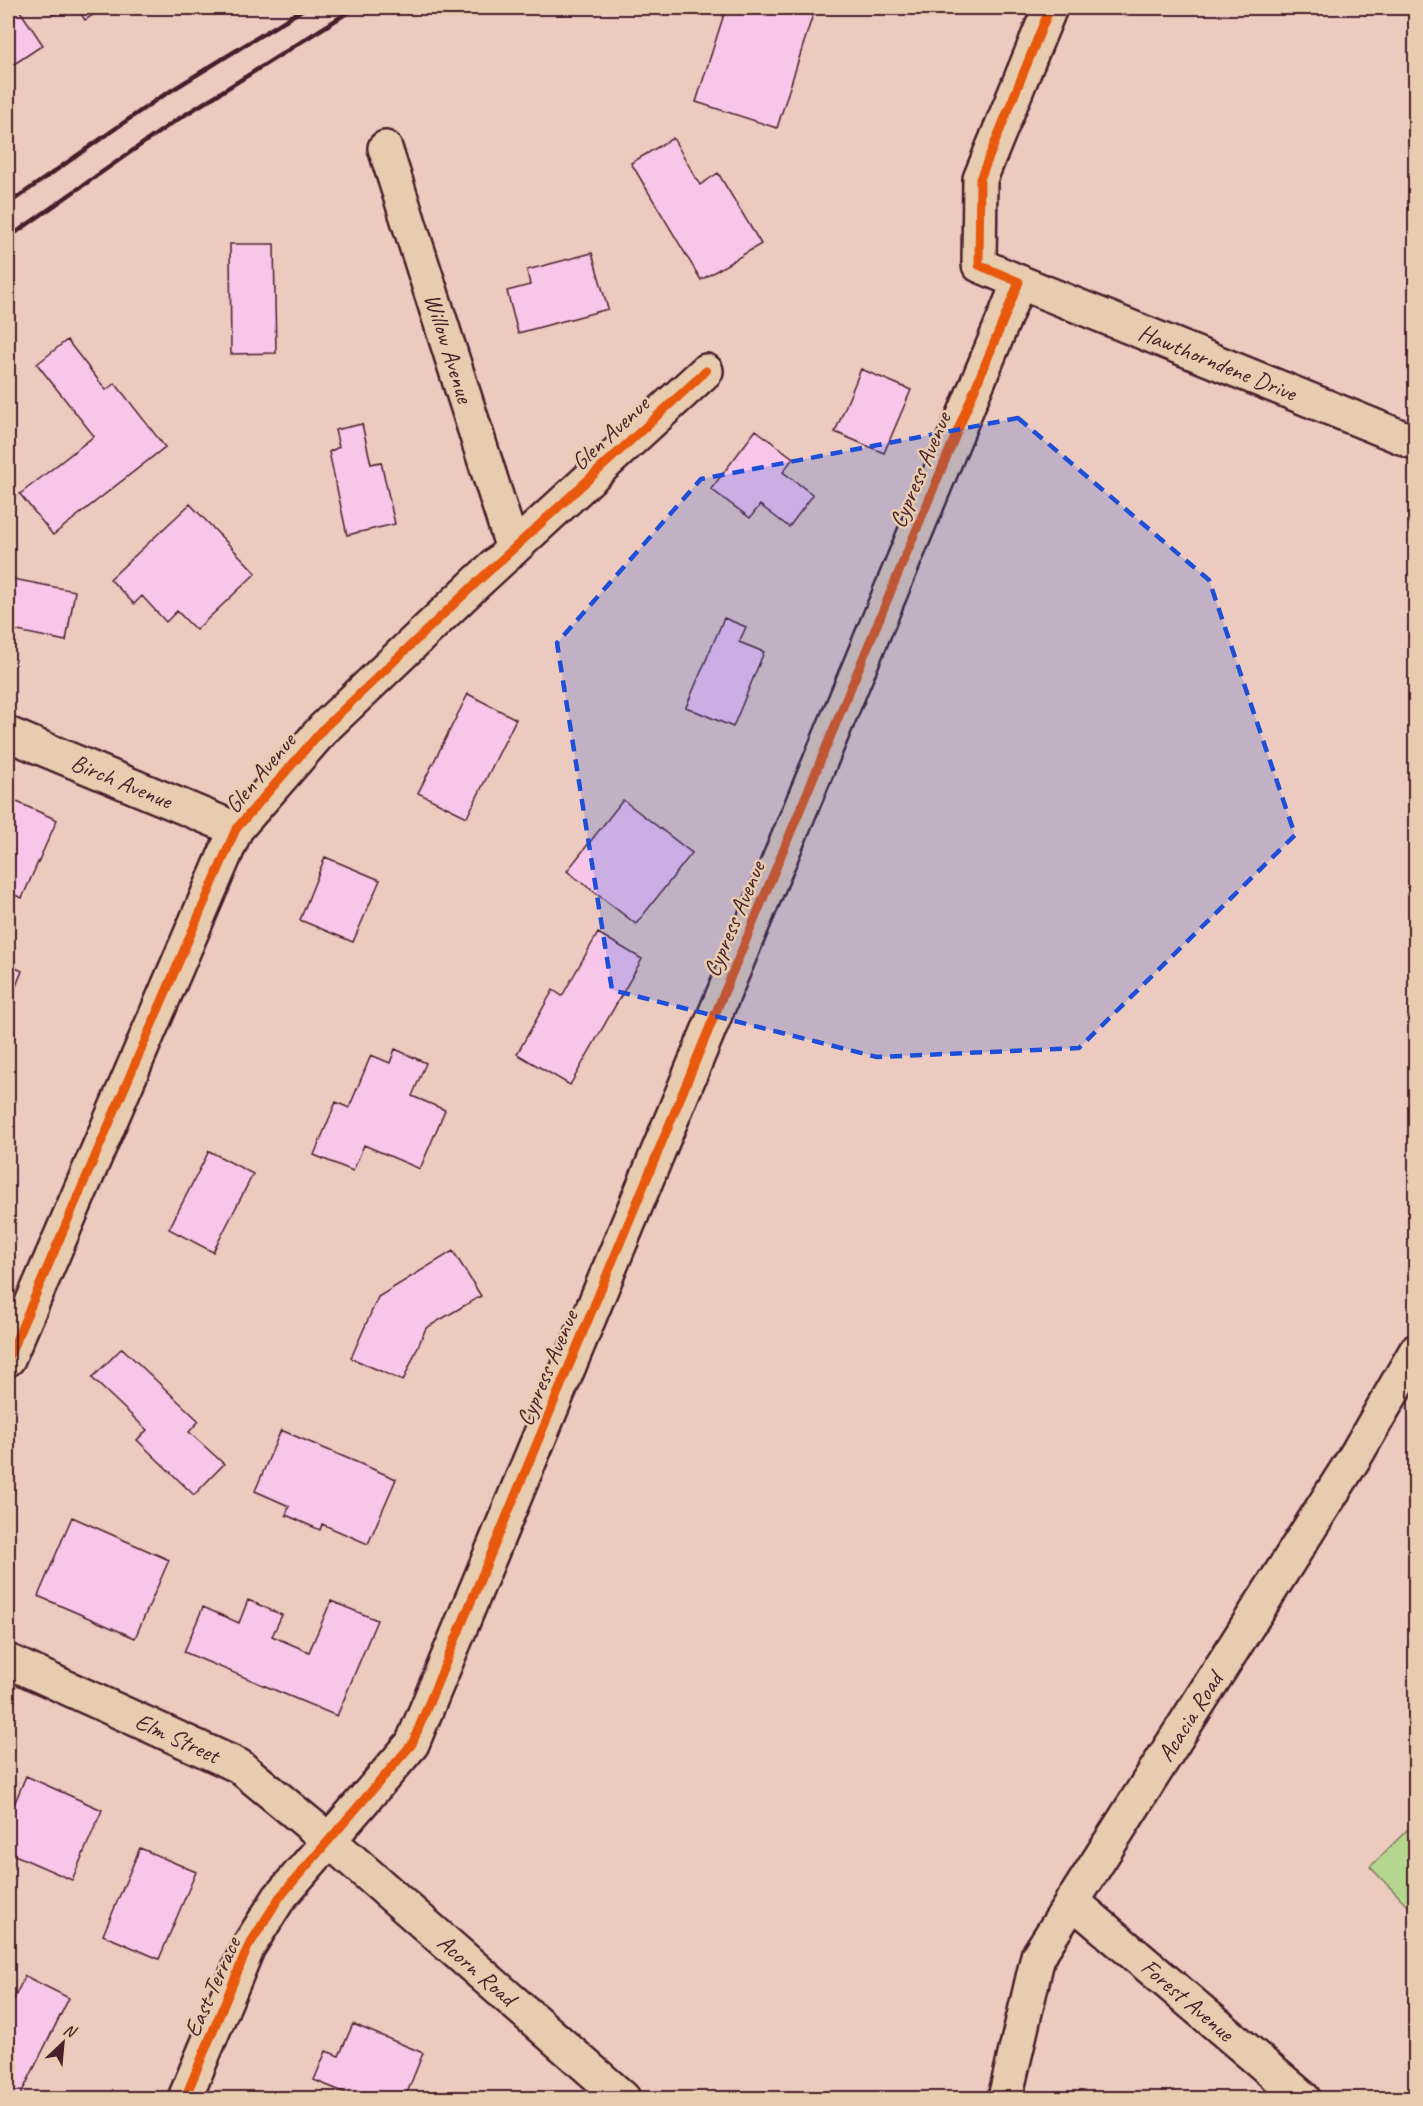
<svg xmlns="http://www.w3.org/2000/svg" width="1423" height="2106" font-family="Caveat,sans-serif">
	<style>
		.green { fill: #b5d68f; stroke: #807a5d; stroke-width: 1.5 }
		.building { fill: #f7c6e8; stroke: #4a1f2b; stroke-width: 1.5 }
		.lines { fill: none; stroke-linecap: round; stroke-linejoin: round }
		.minor-casing { stroke: #4a1f2b; stroke-width: 38 }
		.minor { stroke: #e8ccaf; stroke-width: 33 }
		.rail { stroke: #4a1f2b; stroke-width: 4.5 }
		.cycleway-casing { stroke: #e8ccaf; stroke-width: 13 }
		.cycleway { stroke: #e8590c; stroke-width: 9 }
		.marked { fill: #1d4ed8; fill-opacity: 0.2; stroke: #1d4ed8; stroke-width: 4.5; stroke-dasharray: 12 8; stroke-linejoin: round }
		.labels { text-anchor: middle; dominant-baseline: central; stroke-width: 5; stroke-linejoin: round; paint-order: stroke }
		.street-label { font-size: 24px; fill: #4a1f2b; stroke: #e8ccaf }
	</style>
	<rect width="100%" height="100%" fill="#eccac0"/>
	<filter id="ink" filterUnits="userSpaceOnUse"><feTurbulence type="fractalNoise" baseFrequency=".0167" numOctaves="2"/><feDisplacementMap in="SourceGraphic" scale="12" xChannelSelector="R" yChannelSelector="G"/><feConvolveMatrix kernelMatrix="1 2 1 2 8 2 1 2 1" color-interpolation-filters="sRGB"/></filter>
	<g filter="url(#ink)">
		<!-- green -->
		<path class="green" d="M 1415,1822 L 1415,1913 L 1370,1867 Z"/>
		<!-- building -->
		<path class="building" d="M 8,8 L 18,8 L 43,45 L 8,68 Z
			M 48,8 L 66,8 L 53,15 Z
			M 77,8 L 104,8 L 85,20 Z
			M 726,8 L 805,8 L 814,11 L 777,128 L 696,102 Z
			M 673,138 L 700,185 L 718,173 L 761,244 L 701,280 L 631,163 Z
			M 230,244 L 274,244 L 276,353 L 231,354 Z
			M 592,253 L 608,309 L 518,333 L 507,291 L 530,285 L 527,270 Z
			M 67,340 L 106,390 L 115,383 L 165,447 L 53,535 L 20,494 L 94,436 L 37,364 Z
			M 861,369 L 911,390 L 884,453 L 835,432 Z
			M 362,424 L 371,464 L 381,462 L 395,524 L 347,535 L 329,452 L 339,447 L 335,430 Z
			M 756,430 L 793,458 L 783,472 L 813,495 L 789,527 L 760,505 L 750,518 L 711,489 Z
			M 190,504 L 256,573 L 196,630 L 177,611 L 166,622 L 142,596 L 134,604 L 110,579 Z
			M 8,578 L 75,591 L 66,641 L 8,629 Z
			M 724,618 L 746,627 L 739,642 L 764,652 L 733,727 L 686,707 Z
			M 468,694 L 516,719 L 467,817 L 418,793 Z
			M 8,798 L 57,820 L 22,898 L 8,892 Z
			M 623,800 L 692,853 L 636,924 L 567,871 Z
			M 325,857 L 380,880 L 353,942 L 300,920 Z
			M 598,933 L 642,959 L 570,1085 L 517,1054 L 553,990 L 562,996 Z
			M 8,964 L 22,971 L 8,1006 Z
			M 395,1049 L 426,1063 L 412,1096 L 445,1110 L 420,1169 L 364,1145 L 353,1171 L 314,1155 L 336,1102 L 349,1108 L 371,1055 L 390,1063 Z
			M 209,1151 L 253,1174 L 213,1252 L 169,1229 Z
			M 453,1251 L 481,1296 L 426,1328 L 403,1381 L 351,1358 L 378,1297 Z
			M 122,1348 L 199,1421 L 189,1432 L 224,1464 L 194,1495 L 137,1440 L 147,1430 L 92,1378 Z
			M 281,1430 L 396,1479 L 368,1544 L 322,1524 L 320,1530 L 286,1515 L 289,1506 L 255,1491 Z
			M 72,1517 L 169,1560 L 135,1638 L 38,1596 Z
			M 248,1600 L 282,1615 L 272,1636 L 309,1652 L 331,1601 L 377,1620 L 337,1716 L 184,1652 L 203,1607 L 239,1623 Z
			M 26,1776 L 102,1810 L 72,1880 L 8,1852 L 8,1819 Z
			M 140,1848 L 196,1872 L 159,1959 L 103,1935 Z
			M 25,1976 L 69,1998 L 19,2098 L 8,2098 L 8,2011 Z
			M 353,2024 L 423,2053 L 405,2098 L 358,2098 L 314,2080 L 326,2051 L 339,2056 Z"/>
		<g class="lines">
			<!-- minor casing -->
			<g class="minor-casing">
				<g id="minor">
					<path id="s1" d="M 385,148 L 513,549"/>
					<path id="s2" d="M 1019,282 L 1416,443"/>
					<path id="s3" d="M 8,734 L 236,829"/>
					<path d="M 8,1359 L 236,829 L 324,728 L 475,584 L 706,371"/>
					<path id="s4" d="M 8,1661 L 239,1766 L 330,1841 L 623,2098"/>
					<path id="s5" d="M 1072,1901 L 1303,2098"/>
					<path d="M 185,2098 L 248,1947 L 279,1898 L 412,1744 L 1006,314 L 1019,282 L 979,265 L 980,179 L 1050,8"/>
					<path id="s6" d="M 1005,2098 L 1038,1956 L 1356,1455 L 1416,1351"/>
				</g>
			</g>
			<!-- minor -->
			<use href="#minor" class="minor"/>
			<!-- rail -->
			<path class="rail" d="M 8,204 L 156,100 L 305,8
				M 8,238 L 172,123 L 355,8"/>
			<!-- cycleway casing -->
			<g class="cycleway-casing">
				<path id="cycleway" d="M 8,1359 L 236,829 L 324,728 L 475,584 L 706,371
					M 185,2098 L 248,1947 L 279,1898 L 412,1744 L 1006,314 L 1019,282 L 979,265 L 980,179 L 1050,8"/>
			</g>
			<!-- cycleway -->
			<use href="#cycleway" class="cycleway"/>
		</g>
	</g>
	<!-- marked area -->
	<path class="marked" d="M 1018,418 L 1209,580 L 1295,835 L 1079,1048 L 877,1057 L 612,990 L 557,643 L 701,479 Z"/>
	<g class="labels">
		<!-- street labels -->
		<g class="street-label">
			<text stroke="none"><textPath href="#s1" startOffset="210">Willow Avenue</textPath></text>
			<text stroke="none"><textPath href="#s2" startOffset="214">Hawthorndene Drive</textPath></text>
			<text transform="translate(610 433) rotate(-43)">Glen Avenue</text>
			<text transform="translate(920 470) rotate(-67)">Cypress Avenue</text>
			<text transform="translate(260 773) rotate(-50)">Glen Avenue</text>
			<text stroke="none"><textPath href="#s3" startOffset="123">Birch Avenue</textPath></text>
			<text transform="translate(734 919) rotate(-67)">Cypress Avenue</text>
			<text transform="translate(547 1368) rotate(-67)">Cypress Avenue</text>
			<text stroke="none"><textPath href="#s6" startOffset="429">Acacia Road</textPath></text>
			<text stroke="none"><textPath href="#s4" startOffset="186">Elm Street</textPath></text>
			<text stroke="none"><textPath href="#s4" startOffset="567">Acorn Road</textPath></text>
			<text transform="translate(212 1987) rotate(-66)">East Terrace</text>
			<text stroke="none"><textPath href="#s5" startOffset="152">Forest Avenue</textPath></text>
		</g>
	</g>
	<!-- margin -->
	<rect width="1423" height="2106" fill="none" stroke="#e8ccaf" stroke-width="30"/>
	<rect x="15" y="15" width="1393" height="2076" fill="none" stroke="#4a1f2b" stroke-width="2" filter="url(#ink)"/>
	<!-- north arrow -->
	<g transform="translate(63 2043) rotate(26)" stroke="#e8ccaf" stroke-width="4.5" paint-order="stroke">
	<path d="M0-4.5L10 22L0 15L-10 22Z" fill="#4a1f2b"/>
	<text y="-9" font-size="16" font-weight="bold" text-anchor="middle" fill="#4a1f2b">N</text>
	</g>
</svg>
